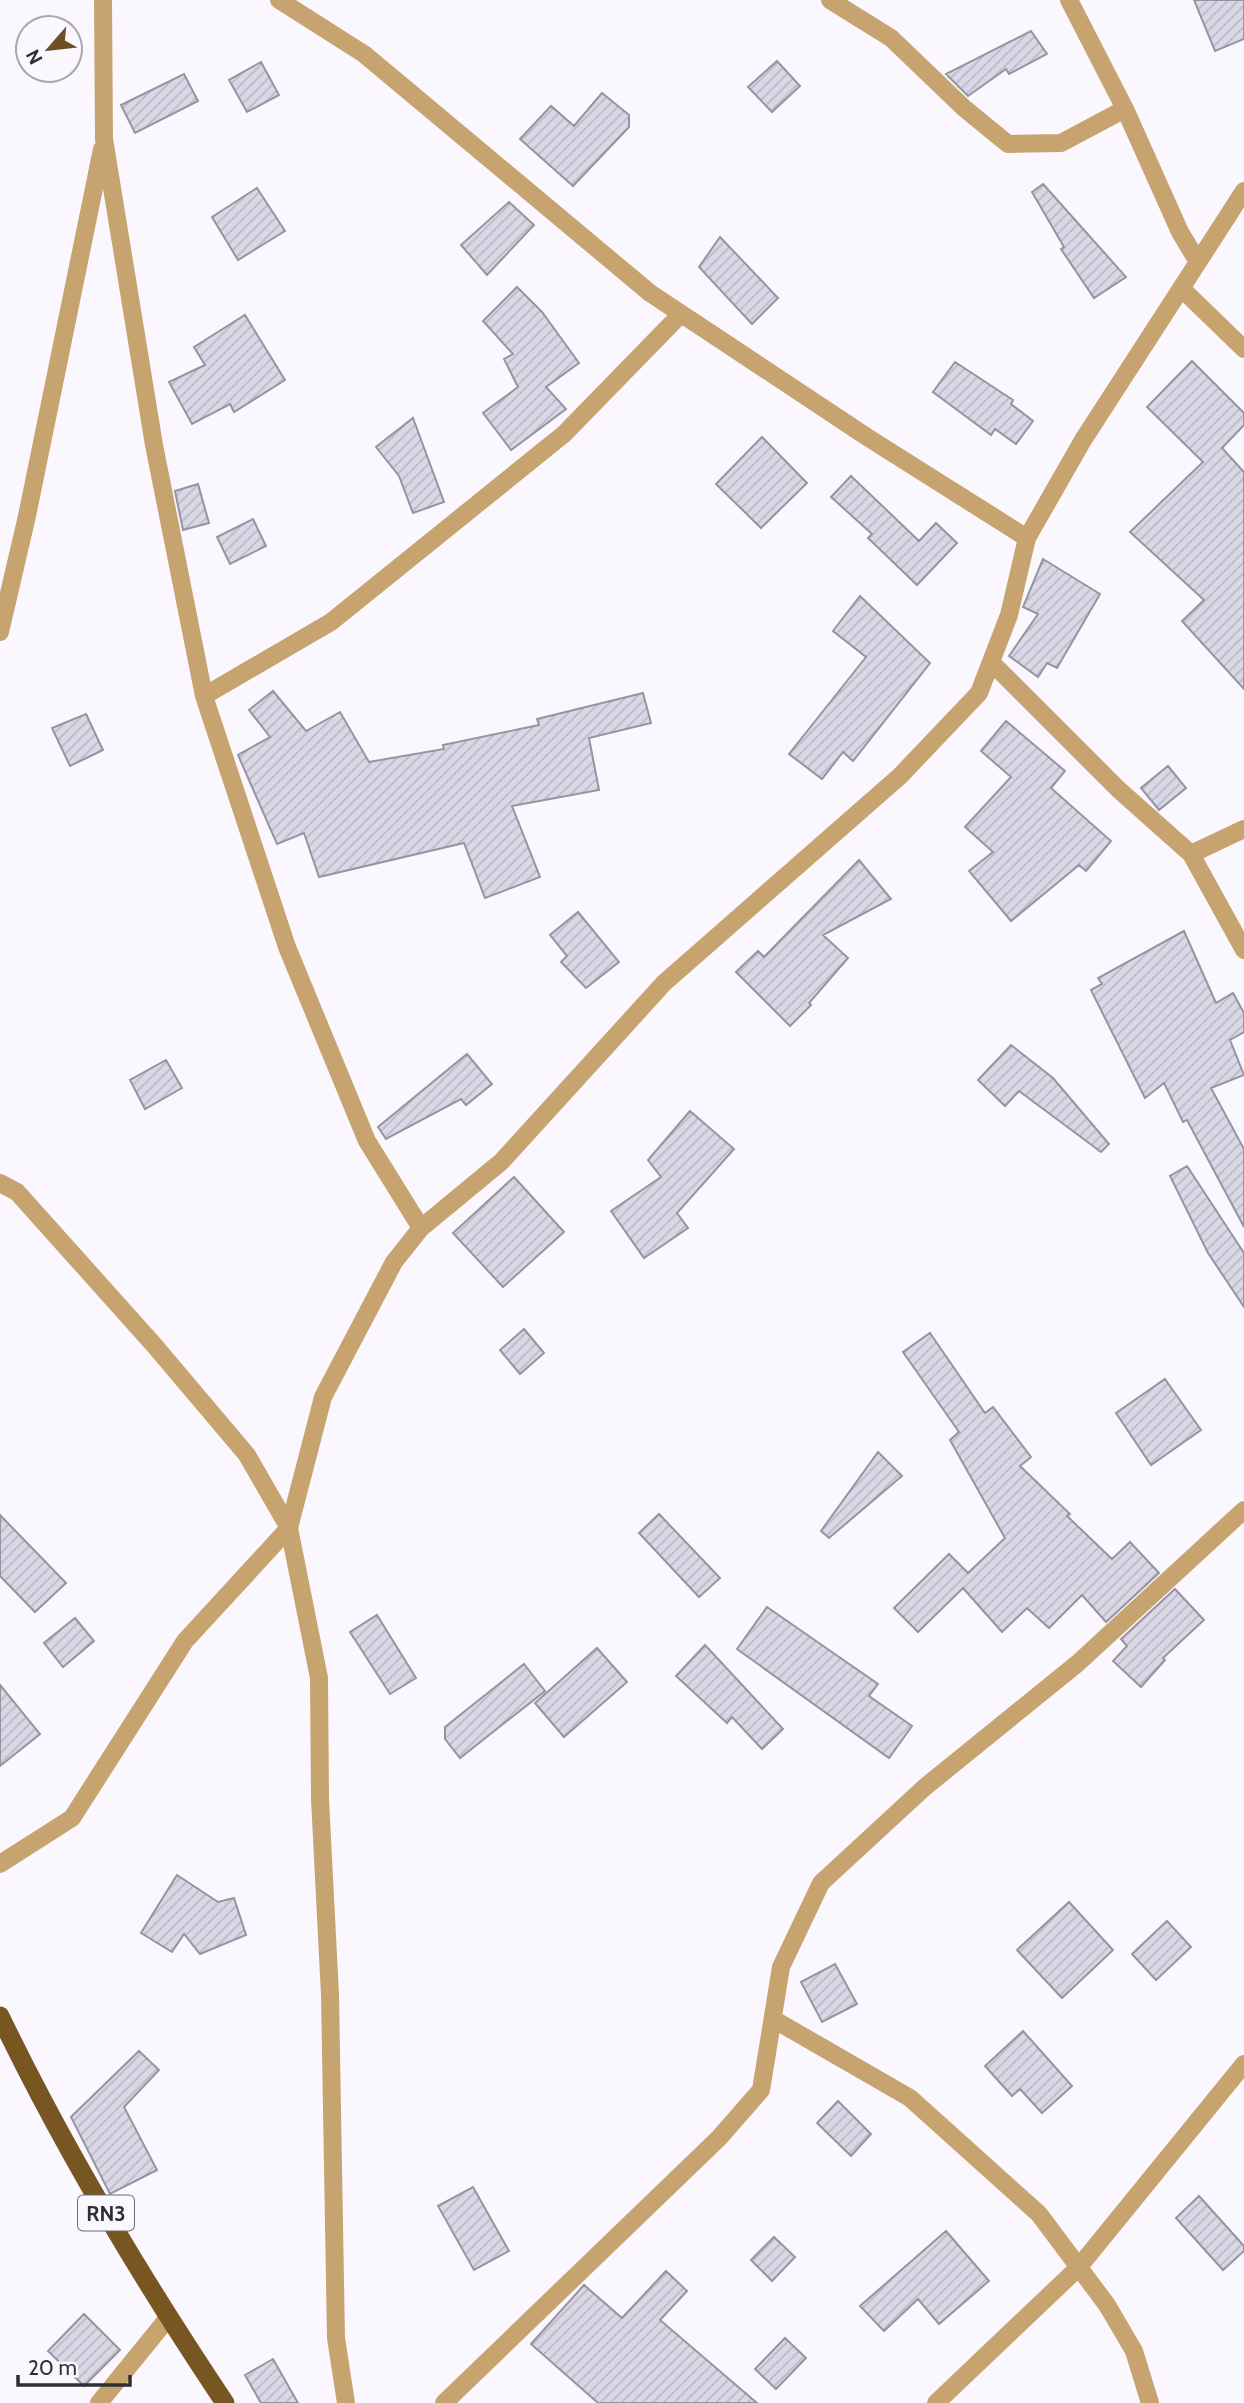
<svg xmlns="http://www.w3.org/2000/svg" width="1244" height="2403" font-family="Cabin,sans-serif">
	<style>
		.building { fill: url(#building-hatch); stroke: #9794a2; stroke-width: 2 }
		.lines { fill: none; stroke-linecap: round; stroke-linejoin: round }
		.minor { stroke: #c7a46f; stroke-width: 18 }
		.trunk { stroke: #775621; stroke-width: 19 }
		.labels { text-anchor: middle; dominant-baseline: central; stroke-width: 6; stroke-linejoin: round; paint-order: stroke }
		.shield { fill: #faf8fe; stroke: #6c6b71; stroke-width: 2 }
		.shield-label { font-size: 21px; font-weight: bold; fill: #2f2e34 }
	</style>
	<defs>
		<pattern id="building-hatch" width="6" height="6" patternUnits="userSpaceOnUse" patternTransform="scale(1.75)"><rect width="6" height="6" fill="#dad7e6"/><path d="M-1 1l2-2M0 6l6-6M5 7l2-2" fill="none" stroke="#bbb9c6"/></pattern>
	</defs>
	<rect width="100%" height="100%" fill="#faf8fe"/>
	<!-- building -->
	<path class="building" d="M 1194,0 L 1244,0 L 1244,39 L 1215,51 Z
		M 1031,31 L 1047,54 L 1009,74 L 1006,69 L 968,96 L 946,74 Z
		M 777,61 L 800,86 L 772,112 L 748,87 Z
		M 261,62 L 279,95 L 247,112 L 229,80 Z
		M 184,74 L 198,101 L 135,133 L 121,105 Z
		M 602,93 L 629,115 L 629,127 L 573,186 L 520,139 L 551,106 L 574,126 Z
		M 1043,184 L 1126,277 L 1094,298 L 1061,249 L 1064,247 L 1032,192 Z
		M 257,188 L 285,231 L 238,260 L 212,217 Z
		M 509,202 L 534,225 L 487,275 L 461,245 Z
		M 720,237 L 778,298 L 752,324 L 699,267 Z
		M 517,287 L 542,312 L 579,363 L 546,387 L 566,409 L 511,450 L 483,413 L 518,387 L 504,359 L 513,354 L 483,321 Z
		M 245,315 L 285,380 L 234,412 L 230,404 L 192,424 L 169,382 L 205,365 L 194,347 Z
		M 1192,361 L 1244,413 L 1244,425 L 1222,448 L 1244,472 L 1244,689 L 1182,621 L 1204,600 L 1130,532 L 1203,462 L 1147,407 Z
		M 955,362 L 1013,400 L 1011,404 L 1033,421 L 1016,444 L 995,429 L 991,435 L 933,392 Z
		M 413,418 L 444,502 L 413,513 L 399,476 L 376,447 Z
		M 762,437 L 807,483 L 761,528 L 716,484 Z
		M 851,476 L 919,541 L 936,523 L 957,543 L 917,585 L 868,538 L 872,534 L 831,497 Z
		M 198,484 L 209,523 L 183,530 L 175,491 Z
		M 253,519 L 266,546 L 230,564 L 217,537 Z
		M 1043,559 L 1100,594 L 1057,668 L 1047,663 L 1038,677 L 1009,656 L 1038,614 L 1023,607 Z
		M 860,596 L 930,663 L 853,761 L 843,752 L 822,779 L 789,754 L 866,657 L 833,631 Z
		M 273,691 L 306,731 L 340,712 L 369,762 L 444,749 L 443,745 L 539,725 L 537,719 L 643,693 L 651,723 L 589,738 L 599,790 L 512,806 L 540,877 L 485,898 L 464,843 L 319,877 L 304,833 L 277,844 L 238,755 L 270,737 L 249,710 Z
		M 86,714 L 103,750 L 70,766 L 52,728 Z
		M 1006,721 L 1065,771 L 1051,788 L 1111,841 L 1086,871 L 1079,865 L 1011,921 L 969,871 L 993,852 L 965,827 L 1011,777 L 981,751 Z
		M 1168,766 L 1186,788 L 1159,810 L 1141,788 Z
		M 859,860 L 891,899 L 823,935 L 848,958 L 809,1003 L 811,1005 L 790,1026 L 736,972 L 758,951 L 764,957 Z
		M 578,912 L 619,962 L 586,988 L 561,962 L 567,956 L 550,935 Z
		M 1184,931 L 1216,1003 L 1233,993 L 1244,1013 L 1244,1032 L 1230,1040 L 1244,1075 L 1211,1088 L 1244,1149 L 1244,1227 L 1187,1120 L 1183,1122 L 1164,1083 L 1145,1098 L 1091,990 L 1102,984 L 1098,978 Z
		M 1011,1045 L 1053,1078 L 1109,1144 L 1101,1152 L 1019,1091 L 1005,1106 L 978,1080 Z
		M 467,1054 L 492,1084 L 466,1105 L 461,1099 L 386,1139 L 378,1127 Z
		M 166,1060 L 182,1088 L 145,1109 L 130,1080 Z
		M 690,1111 L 734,1149 L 677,1213 L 688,1228 L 644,1258 L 611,1211 L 661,1177 L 648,1160 Z
		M 1187,1166 L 1244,1253 L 1244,1307 L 1208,1253 L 1170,1176 Z
		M 514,1177 L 564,1232 L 503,1287 L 453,1233 Z
		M 524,1329 L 544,1353 L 520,1374 L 500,1350 Z
		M 930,1333 L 985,1413 L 993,1407 L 1031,1457 L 1020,1466 L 1070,1514 L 1067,1516 L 1112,1559 L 1130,1542 L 1159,1573 L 1106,1622 L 1082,1595 L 1049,1628 L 1027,1608 L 1002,1632 L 963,1588 L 918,1632 L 894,1608 L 949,1554 L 968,1573 L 1005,1538 L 950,1440 L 959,1432 L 903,1352 Z
		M 1165,1379 L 1201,1430 L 1151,1465 L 1116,1413 Z
		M 878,1452 L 902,1476 L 829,1538 L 821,1531 Z
		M 659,1514 L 720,1578 L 699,1597 L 639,1533 Z
		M 0,1515 L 66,1583 L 35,1612 L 0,1576 Z
		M 1175,1589 L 1204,1620 L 1163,1658 L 1165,1660 L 1141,1687 L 1113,1661 L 1127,1646 L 1121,1639 Z
		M 767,1607 L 878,1684 L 869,1696 L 912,1726 L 889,1758 L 737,1649 Z
		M 377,1615 L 416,1678 L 390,1694 L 350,1632 Z
		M 75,1618 L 94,1641 L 63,1667 L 44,1643 Z
		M 705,1645 L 783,1729 L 762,1749 L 732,1717 L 727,1723 L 676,1676 Z
		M 597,1648 L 627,1682 L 564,1737 L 535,1703 Z
		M 524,1664 L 545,1691 L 460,1758 L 445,1739 L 445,1727 Z
		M 0,1685 L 40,1734 L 0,1766 Z
		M 177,1875 L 218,1902 L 234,1898 L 246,1935 L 200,1954 L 184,1934 L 172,1952 L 141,1933 Z
		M 1069,1902 L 1113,1950 L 1062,1998 L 1017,1950 Z
		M 1167,1921 L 1191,1947 L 1156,1980 L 1132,1954 Z
		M 835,1964 L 857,2004 L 822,2022 L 801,1982 Z
		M 1023,2031 L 1072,2086 L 1042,2113 L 1020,2089 L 1012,2096 L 985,2066 Z
		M 139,2051 L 159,2070 L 124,2107 L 157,2170 L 110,2194 L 71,2117 Z
		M 838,2101 L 871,2134 L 851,2156 L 817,2123 Z
		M 473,2187 L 509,2251 L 474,2270 L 438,2206 Z
		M 1199,2196 L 1244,2246 L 1244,2251 L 1223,2270 L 1176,2218 Z
		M 946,2231 L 989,2281 L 939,2324 L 918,2299 L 884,2331 L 860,2306 Z
		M 774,2237 L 795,2257 L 772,2281 L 751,2260 Z
		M 666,2271 L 687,2291 L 660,2320 L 757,2403 L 598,2403 L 531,2344 L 584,2285 L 622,2318 Z
		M 84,2314 L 120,2350 L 84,2386 L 48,2351 Z
		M 785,2338 L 806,2358 L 776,2389 L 755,2369 Z
		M 273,2359 L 298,2403 L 261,2403 L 245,2375 Z"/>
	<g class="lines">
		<!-- minor -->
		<path class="minor" d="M 103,0 L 104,139 L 154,445 L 204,696 L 287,947 L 367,1141 L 421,1228
			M 279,0 L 364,54 L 650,293 L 867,437 L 1027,538
			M 830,0 L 891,38 L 964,108 L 1008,144 L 1061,143 L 1125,109
			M 1069,0 L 1125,109 L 1180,232 L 1198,262
			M 1181,288 L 1244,349
			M 0,632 L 27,516 L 102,149
			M 991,662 L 1118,789 L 1191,854 L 1244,950
			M 204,696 L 331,622 L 564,434 L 681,314
			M 1191,854 L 1244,829
			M 0,1183 L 17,1192 L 154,1345 L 247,1455 L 289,1528 L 319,1678 L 320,1799 L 330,1995 L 336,2338 L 346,2403
			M 0,1864 L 72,1818 L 185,1641 L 289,1528 L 323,1397 L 394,1262 L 421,1228 L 501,1162 L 664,983 L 900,776 L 979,693 L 1009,615 L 1027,538 L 1083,440 L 1244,191
			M 773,2019 L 910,2098 L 1039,2214 L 1107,2305 L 1134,2351 L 1150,2403
			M 99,2403 L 168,2318
			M 444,2403 L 719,2138 L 761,2090 L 781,1967 L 821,1883 L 925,1787 L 1078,1663 L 1244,1510
			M 936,2403 L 1078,2268 L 1244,2064"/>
		<!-- trunk -->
		<path class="trunk" d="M 0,2016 C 65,2151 142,2279 225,2403"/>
	</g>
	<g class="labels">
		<!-- shield labels -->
		<rect class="shield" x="78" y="2195.5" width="56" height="35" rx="5"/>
		<g class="shield-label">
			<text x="106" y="2213">RN3</text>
		</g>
	</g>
	<!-- north arrow -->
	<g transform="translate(49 49) rotate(242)"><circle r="33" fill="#faf8fe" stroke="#a9a7ad" stroke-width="2"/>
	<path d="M0-5L12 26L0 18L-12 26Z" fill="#6d5124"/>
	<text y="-10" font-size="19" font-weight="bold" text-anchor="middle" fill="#2f2e34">N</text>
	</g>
	<!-- scale -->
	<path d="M18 2375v10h112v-10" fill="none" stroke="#2f2e34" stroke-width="3.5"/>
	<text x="28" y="2375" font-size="21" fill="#2f2e34" stroke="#faf8fe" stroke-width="5" paint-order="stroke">20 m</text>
</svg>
